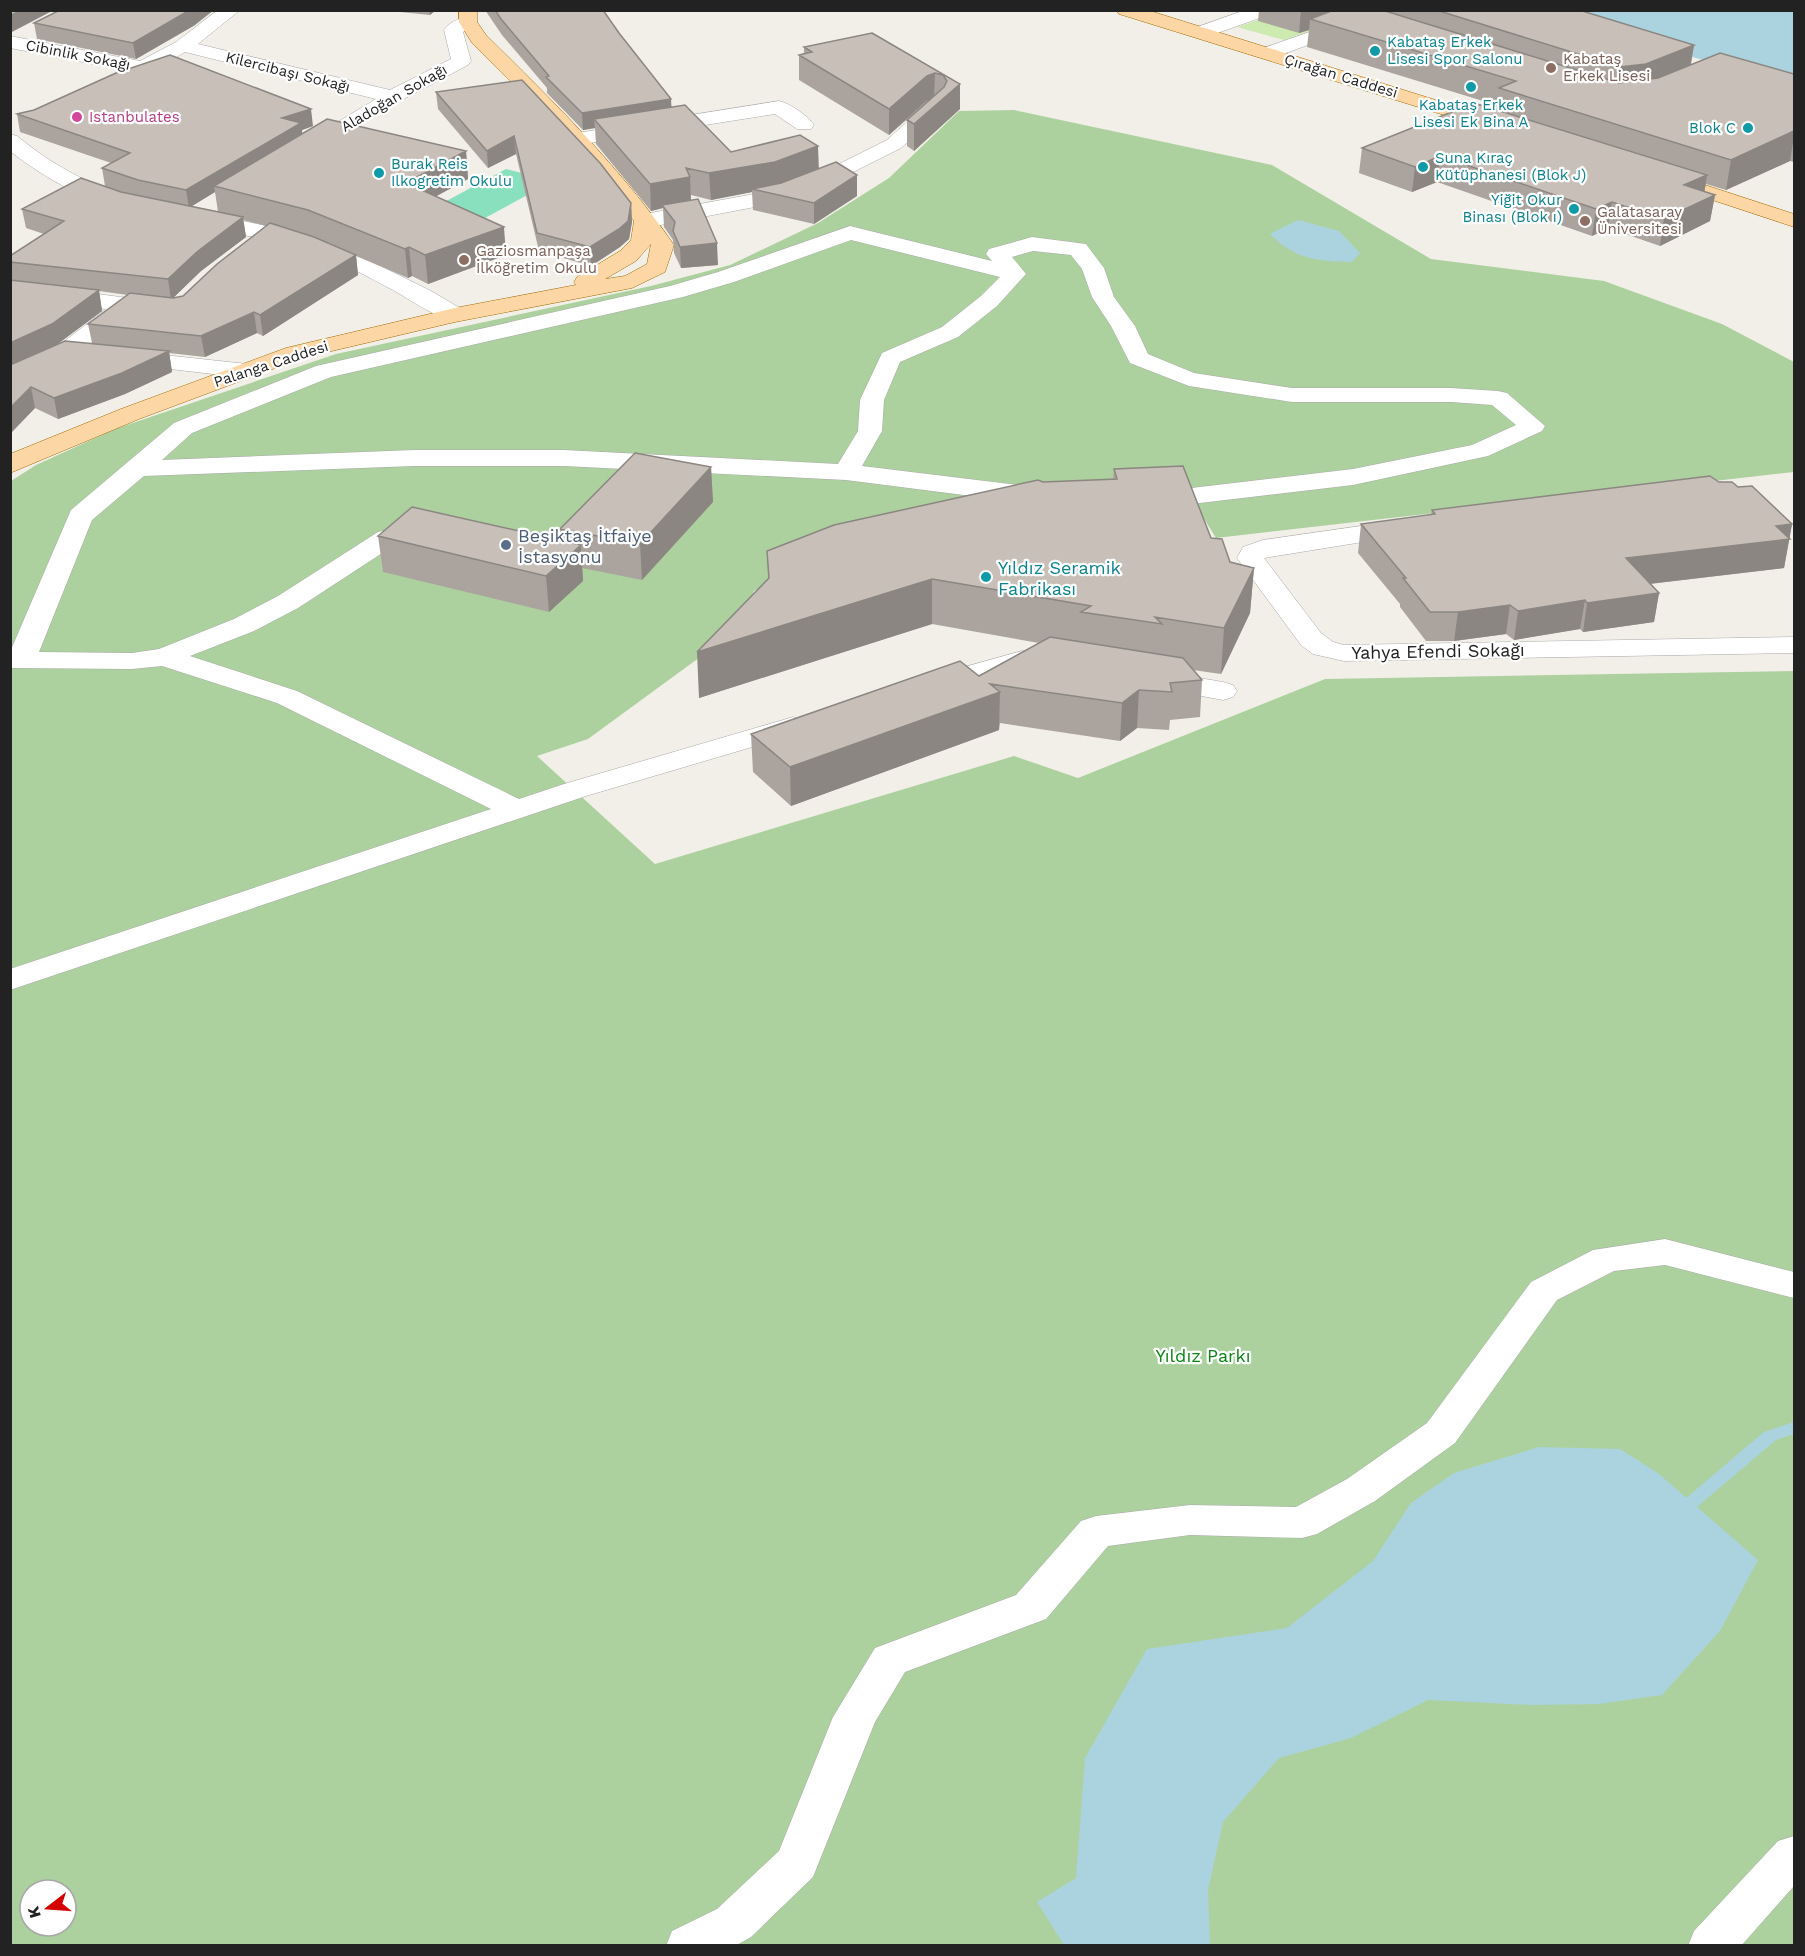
<svg xmlns="http://www.w3.org/2000/svg" width="1805" height="1956" font-family="'Work Sans',sans-serif">
	<style>
		.grass { fill: #cdebb0 }
		.forest { fill: #add19e; fill-rule: evenodd }
		.pitch { fill: #88e0be }
		.water { fill: #aad3df }
		.lines { fill: none; stroke-linecap: round; stroke-linejoin: round }
		.stream { fill: #aad3df; fill-rule: evenodd }
		.minor-casing { stroke: #a9a9a9; stroke-width: 1 }
		.major-casing { stroke: #a06b00; stroke-width: 1 }
		.minor { fill: #fff; fill-rule: evenodd }
		.major { fill: #fcd6a4; fill-rule: evenodd }
		.wall { fill: #aba49e; fill-rule: evenodd }
		.shaded-wall { fill: #8b8681 }
		.building { fill: #c7bfb8; stroke: #8b8681; stroke-width: 1.5 }
		.culture-dot { fill: #0f9aa8; stroke: #fff; stroke-width: 2 }
		.education-dot { fill: #8d6e63; stroke: #fff; stroke-width: 2 }
		.hotel-dot { fill: #d1479c; stroke: #fff; stroke-width: 2 }
		.service-dot { fill: #5c6f8a; stroke: #fff; stroke-width: 2 }
		.labels { text-anchor: middle; dominant-baseline: central; stroke-width: 4.5; stroke-linejoin: round; paint-order: stroke }
		.far-culture-label { font-size: 15px; fill: #0d838f; stroke: #fff; text-anchor: start }
		.far-street-label { font-size: 15px; fill: #222; stroke: #fff }
		.far-education-label { font-size: 15px; fill: #785e54; stroke: #fff; text-anchor: start }
		.far-hotel-label { font-size: 15px; fill: #b23c85; stroke: #fff; text-anchor: start }
		.service-label { font-size: 18px; fill: #4e5e75; stroke: #fff; text-anchor: start }
		.culture-label { font-size: 18px; fill: #0d838f; stroke: #fff; text-anchor: start }
		.street-label { font-size: 18px; fill: #222; stroke: #fff }
		.park-label { font-size: 18px; fill: #0c8416; stroke: #fff }
	</style>
	<rect width="100%" height="100%" fill="#f2efe9"/>
	<!-- grass -->
	<path class="grass" d="M 1361,10 L 1365,12 L 1284,40 L 1237,27 L 1285,11 Z"/>
	<!-- forest -->
	<path class="forest" d="M 1014,110 L 1272,165 L 1431,259 L 1604,281 L 1722,324 L 1794,362 L 1794,472 L 1216,538 L 1195,504 L 797,566 L 754,591 L 733,633 L 588,739 L 537,756 L 655,864 L 1014,756 L 1078,778 L 1325,679 L 1794,671 L 1794,1945 L 11,1946 L 11,481 L 36,465 L 115,429 L 336,354 L 651,286 L 730,265 L 818,223 L 889,178 L 959,111 ZM 30,1890 L 66,1890 L 66,1926 L 30,1926 Z"/>
	<!-- pitch -->
	<path class="pitch" d="M 506,169 L 553,181 L 485,218 L 437,206 Z"/>
	<!-- water -->
	<path class="water" d="M 1532,11 L 1794,11 L 1794,92 L 1752,74 Z
		M 1298,220 L 1339,231 L 1360,253 L 1352,262 C 1317,261 1296,260 1270,234 Z
		M 1539,1447 L 1620,1449 L 1659,1474 L 1758,1560 L 1720,1631 L 1662,1695 L 1599,1704 L 1533,1705 L 1428,1700 L 1351,1738 L 1279,1758 L 1223,1822 L 1208,1890 L 1210,1945 L 1064,1945 L 1037,1902 L 1076,1878 L 1085,1758 L 1147,1649 L 1287,1628 L 1373,1561 L 1411,1503 L 1454,1473 Z"/>
	<g class="lines">
		<!-- stream -->
		<path class="stream" d="M 1794,1422 L 1794,1434 L 1776,1440 L 1684,1518 L 1678,1520 L 1672,1518 L 1670,1514 L 1672,1510 L 1764,1432 Z"/>
		<!-- minor casing -->
		<g class="minor-casing">
			<path id="minor" d="M 218,10 L 240,10 L 198,44 L 390,90 L 451,59 L 444,30 C 450,21 464,15 475,18 L 477,22 L 463,32 L 471,61 L 468,65 L 400,101 L 317,151 L 310,153 L 303,151 L 300,147 L 303,143 L 376,99 L 185,52 C 169,61 136,86 118,81 L 115,77 L 124,70 L 10,48 L 10,36 L 140,61 L 176,42 Z
				M 1245,10 L 1273,10 L 1271,14 L 1209,36 L 1195,36 L 1193,32 L 1195,28 Z
				M 1373,10 L 1405,10 L 1403,14 L 1360,26 L 1275,57 L 1261,57 L 1258,53 L 1261,49 Z
				M 779,101 C 791,104 807,115 814,125 L 811,129 L 797,129 L 775,114 L 577,145 L 570,143 L 567,139 L 570,135 L 577,133 Z
				M 935,101 L 942,103 L 945,107 L 942,111 L 901,148 L 823,187 L 781,202 L 645,228 L 637,226 L 634,221 L 637,216 L 645,214 L 776,190 L 809,179 L 887,140 L 928,103 Z
				M 10,134 L 17,136 C 40,155 65,171 92,183 C 102,187 120,189 126,198 L 123,203 C 94,210 32,169 10,151 Z
				M 200,212 L 276,228 L 346,249 L 431,291 L 463,310 L 467,315 L 463,320 C 444,325 407,297 389,288 C 370,278 351,267 331,259 C 287,241 238,235 192,224 L 189,219 L 192,214 Z
				M 850,226 L 992,261 L 986,254 L 989,249 L 1032,237 L 1086,244 L 1104,268 L 1114,297 L 1135,326 L 1148,354 L 1194,373 L 1292,388 L 1451,388 L 1498,391 L 1507,393 L 1545,426 L 1542,431 L 1488,456 L 1353,485 L 1166,507 L 1142,503 L 1138,498 L 1142,493 L 1166,491 L 1353,469 L 1472,445 L 1516,425 L 1492,405 L 1451,402 L 1292,402 L 1189,386 L 1130,363 L 1111,326 L 1092,297 L 1082,269 L 1071,255 L 1033,251 L 1012,257 L 1026,274 L 997,306 L 958,337 L 900,362 L 884,400 L 882,431 L 862,466 L 1042,488 L 1046,493 L 1042,498 L 1033,501 L 1003,500 L 846,480 L 564,466 L 414,466 L 144,476 L 92,520 L 39,652 L 132,653 L 159,649 L 234,619 L 278,596 L 378,532 L 387,530 L 396,532 L 400,538 L 396,544 L 298,608 L 254,631 L 190,656 L 297,691 L 519,799 L 564,784 L 783,720 L 793,717 L 803,720 L 808,726 L 803,732 L 586,796 L 10,990 L 10,969 L 491,809 L 277,703 L 162,666 L 132,669 L 10,668 L 10,652 L 71,510 L 174,423 L 316,366 L 670,286 L 718,272 ZM 851,240 L 1000,277 L 981,296 L 942,327 L 882,353 L 860,400 L 858,431 L 838,464 L 564,450 L 414,450 L 162,460 L 192,433 L 331,377 L 683,297 L 734,282 Z
				M 10,283 L 160,302 L 168,304 L 172,309 L 168,314 L 160,316 L 131,312 L 73,357 L 10,386 L 10,368 L 57,347 L 106,309 L 10,297 Z
				M 127,351 L 247,364 L 255,366 L 259,371 L 255,376 L 247,378 L 119,363 L 115,358 L 119,353 Z
				M 1403,520 L 1412,522 L 1416,528 L 1412,534 L 1264,558 L 1321,633 L 1333,642 L 1344,645 L 1794,637 L 1794,653 L 1344,661 L 1313,654 L 1301,645 L 1237,558 L 1243,547 L 1263,540 Z
				M 1022,651 L 1048,656 L 1052,662 L 1048,668 L 1038,670 L 1023,668 L 932,694 L 922,691 L 918,685 L 922,679 Z
				M 1158,671 L 1223,682 L 1233,685 L 1237,691 L 1233,697 L 1223,700 L 1148,686 L 1144,680 L 1148,674 Z
				M 1665,1239 L 1794,1272 L 1794,1298 L 1665,1265 L 1614,1271 L 1557,1300 L 1455,1443 L 1375,1501 L 1317,1534 L 1302,1538 L 1190,1535 L 1108,1546 L 1046,1619 L 905,1672 L 875,1722 L 813,1877 L 751,1937 L 735,1946 L 666,1946 L 672,1931 L 717,1909 L 779,1851 L 833,1717 L 875,1648 L 1016,1595 L 1081,1521 L 1096,1516 L 1190,1505 L 1296,1507 L 1347,1479 L 1427,1423 L 1531,1282 L 1593,1250 Z
				M 1794,1836 L 1794,1886 L 1741,1946 L 1688,1946 L 1694,1931 L 1778,1841 Z"/>
		</g>
		<!-- major casing -->
		<g class="major-casing">
			<path id="major" d="M 459,10 L 477,10 L 477,22 L 486,35 C 553,101 620,167 674,245 L 665,272 L 632,288 L 455,322 L 302,358 L 139,419 L 10,473 L 10,454 L 121,409 L 286,348 L 455,308 L 576,285 L 574,282 L 577,277 L 620,251 L 631,240 L 634,221 L 603,179 L 542,112 L 472,43 L 459,22 ZM 651,244 L 647,264 L 625,276 L 605,279 L 636,261 Z
				M 1117,10 L 1147,10 L 1503,121 L 1506,125 L 1503,129 L 1489,129 L 1119,14 Z
				M 1662,171 L 1794,214 L 1794,227 L 1655,181 L 1651,177 L 1655,173 Z"/>
		</g>
		<!-- minor -->
		<use href="#minor" class="minor"/>
		<!-- major -->
		<use href="#major" class="major"/>
	</g>
	<!-- wall -->
	<path class="wall" d="M 380,10 L 436,10 L 430,15 Z
		M 485,10 L 603,10 L 672,107 L 731,152 L 819,169 L 857,196 L 814,224 L 753,210 L 752,192 L 711,200 L 691,195 L 691,200 L 718,265 L 681,268 L 674,253 L 673,240 L 664,227 L 663,208 L 651,211 L 596,144 L 595,128 L 583,130 L 547,93 L 547,88 L 502,35 Z
		M 1259,10 L 1579,10 L 1694,45 L 1691,65 L 1794,74 L 1794,162 L 1790,161 L 1726,190 L 1706,184 L 1704,192 L 1715,195 L 1710,221 L 1660,246 L 1608,228 L 1592,236 L 1437,182 L 1412,192 L 1359,173 L 1362,148 L 1496,109 L 1496,105 L 1307,47 L 1309,30 L 1299,33 L 1258,21 Z
		M 34,23 L 195,25 L 136,59 L 37,39 Z
		M 872,33 L 960,84 L 960,109 L 914,151 L 907,146 L 907,120 L 928,101 L 889,135 L 799,80 L 799,55 L 804,53 L 804,47 Z
		M 436,92 L 631,203 L 632,222 L 629,239 L 620,247 L 591,266 L 539,251 L 516,154 L 488,168 L 438,109 Z
		M 17,114 L 313,126 L 302,130 L 302,134 L 466,151 L 468,179 L 436,196 L 506,255 L 428,284 L 412,276 L 408,278 L 356,256 L 358,275 L 263,336 L 257,333 L 205,357 L 169,353 L 172,372 L 125,394 L 58,419 L 35,408 L 10,434 L 10,256 L 44,234 L 26,228 L 22,209 L 105,186 L 102,168 L 111,163 L 20,132 ZM 215,192 L 218,212 L 191,206 ZM 243,220 L 266,226 L 183,296 L 173,298 L 201,271 L 246,237 ZM 99,291 L 128,295 L 88,324 L 92,343 L 58,344 L 102,311 Z
		M 711,467 L 713,502 L 642,580 L 582,568 L 583,581 L 549,612 L 383,572 L 378,536 L 561,541 L 560,529 Z
		M 1114,469 L 1211,538 L 1230,562 L 1254,568 L 1250,613 L 1221,674 L 1193,670 L 1202,680 L 1200,717 L 1170,720 L 1169,730 L 1137,728 L 1120,741 L 1000,723 L 999,730 L 791,806 L 753,772 L 751,734 L 979,676 L 1039,643 L 932,624 L 699,698 L 768,579 L 767,551 L 1043,482 L 1113,479 Z
		M 1719,482 L 1738,487 L 1792,524 L 1784,568 L 1650,584 L 1659,593 L 1654,622 L 1583,632 L 1580,629 L 1514,640 L 1506,634 L 1454,641 L 1426,641 L 1400,607 L 1400,604 L 1358,553 L 1361,524 L 1431,515 L 1432,510 Z"/>
	<!-- shaded-wall -->
	<path class="shaded-wall" d="M 21,10 L 54,10 L 10,33 L 10,16 Z
		M 190,10 L 214,10 L 195,25 L 136,59 L 133,43 Z
		M 429,10 L 436,10 L 430,15 Z
		M 1301,10 L 1365,10 L 1310,19 L 1309,30 L 1299,33 Z
		M 1694,45 L 1689,73 L 1615,96 L 1620,67 Z
		M 935,73 L 934,99 L 926,101 L 889,135 L 889,109 L 927,76 Z
		M 960,84 L 960,109 L 914,151 L 914,124 Z
		M 671,99 L 672,116 L 594,119 L 595,128 L 583,130 L 582,113 Z
		M 311,109 L 313,126 L 302,130 L 303,140 L 214,186 L 215,192 L 189,208 L 186,190 L 282,118 Z
		M 1794,131 L 1794,136 L 1790,161 L 1726,190 L 1731,160 Z
		M 514,136 L 516,154 L 488,168 L 487,151 Z
		M 818,146 L 819,172 L 775,188 L 752,189 L 752,192 L 711,200 L 709,173 Z
		M 466,151 L 468,179 L 409,211 L 406,183 Z
		M 1440,156 L 1437,182 L 1412,192 L 1415,167 Z
		M 857,175 L 857,196 L 814,224 L 814,203 Z
		M 1707,175 L 1703,201 L 1684,185 Z
		M 690,177 L 691,203 L 662,205 L 663,208 L 651,211 L 650,184 Z
		M 1715,195 L 1710,221 L 1660,246 L 1664,219 Z
		M 1612,202 L 1608,228 L 1592,236 L 1596,209 Z
		M 631,203 L 632,222 L 629,239 L 620,247 L 591,266 L 590,247 Z
		M 243,217 L 246,237 L 201,271 L 171,300 L 168,279 L 198,251 Z
		M 504,227 L 506,255 L 428,284 L 425,255 Z
		M 717,243 L 718,265 L 681,268 L 680,247 Z
		M 409,247 L 412,276 L 408,278 L 405,249 Z
		M 356,255 L 358,275 L 263,336 L 260,315 Z
		M 99,290 L 102,311 L 56,345 L 10,365 L 10,343 Z
		M 254,312 L 257,333 L 205,357 L 201,336 Z
		M 169,351 L 172,372 L 125,394 L 58,419 L 54,398 Z
		M 31,387 L 35,408 L 10,434 L 10,408 Z
		M 711,467 L 713,502 L 642,580 L 640,544 Z
		M 1792,524 L 1784,568 L 1622,587 L 1626,558 L 1776,526 Z
		M 581,545 L 583,581 L 549,612 L 546,576 Z
		M 1254,568 L 1250,613 L 1221,674 L 1224,628 Z
		M 932,579 L 932,624 L 699,698 L 697,652 Z
		M 1659,593 L 1654,622 L 1583,632 L 1587,603 Z
		M 1585,600 L 1580,629 L 1514,640 L 1518,611 Z
		M 1510,605 L 1506,634 L 1454,641 L 1458,612 Z
		M 1139,690 L 1137,728 L 1120,741 L 1122,703 Z
		M 1000,692 L 999,730 L 791,806 L 790,767 Z"/>
	<!-- building -->
	<path class="building" d="M 10,10 L 21,10 L 10,16 Z
		M 60,10 L 190,10 L 133,43 L 34,23 Z
		M 495,10 L 603,10 L 619,33 L 671,99 L 582,113 L 546,77 L 549,76 L 501,19 Z
		M 1334,10 L 1382,10 L 1619,83 L 1658,78 L 1720,53 L 1794,74 L 1794,131 L 1731,160 L 1499,88 L 1516,81 L 1310,19 Z
		M 1436,10 L 1579,10 L 1694,45 L 1646,64 L 1620,67 Z
		M 872,33 L 960,84 L 914,124 L 907,120 L 944,87 L 947,81 L 943,75 L 935,73 L 927,76 L 889,109 L 799,55 L 812,52 L 804,47 Z
		M 170,55 L 311,109 L 282,118 L 301,123 L 186,190 L 138,180 L 102,168 L 130,153 L 17,114 L 34,110 L 116,73 Z
		M 522,80 L 600,163 L 631,203 L 628,221 L 619,229 L 590,247 L 537,233 L 514,136 L 487,151 L 436,92 Z
		M 1474,103 L 1707,175 L 1684,185 L 1715,195 L 1664,219 L 1612,202 L 1596,209 L 1440,156 L 1415,167 L 1362,148 Z
		M 685,105 L 731,152 L 800,135 L 818,146 L 775,162 L 709,173 L 686,168 L 690,177 L 650,184 L 594,119 Z
		M 327,119 L 466,151 L 406,183 L 504,227 L 425,255 L 409,247 L 405,249 L 308,210 L 214,186 Z
		M 836,162 L 857,175 L 814,203 L 752,189 L 781,183 Z
		M 81,178 L 121,192 L 243,217 L 198,251 L 168,279 L 10,262 L 10,256 L 64,221 L 22,209 Z
		M 698,199 L 717,243 L 680,247 L 673,231 L 675,222 L 662,205 Z
		M 270,223 L 314,237 L 356,255 L 260,315 L 254,312 L 201,336 L 88,324 L 130,293 L 173,298 L 183,296 L 217,264 Z
		M 10,280 L 99,290 L 52,324 L 10,343 Z
		M 65,341 L 169,351 L 122,373 L 54,398 L 31,387 L 10,408 L 10,365 Z
		M 635,453 L 711,467 L 640,544 L 560,529 Z
		M 1183,466 L 1211,538 L 1222,539 L 1230,562 L 1254,568 L 1224,628 L 1155,617 L 1162,624 L 1081,612 L 1091,606 L 932,579 L 697,652 L 769,578 L 767,551 L 834,525 L 1038,480 L 1043,482 L 1117,479 L 1114,469 Z
		M 1710,476 L 1719,482 L 1732,482 L 1738,487 L 1752,486 L 1792,524 L 1776,526 L 1790,539 L 1626,558 L 1659,593 L 1587,603 L 1585,600 L 1518,611 L 1510,605 L 1458,612 L 1430,612 L 1403,578 L 1406,578 L 1361,524 L 1435,514 L 1432,510 Z
		M 412,507 L 581,545 L 546,576 L 378,536 Z
		M 1050,637 L 1183,658 L 1202,680 L 1170,683 L 1172,692 L 1139,690 L 1122,703 L 990,684 L 1000,692 L 790,767 L 751,734 L 960,661 L 979,676 Z"/>
	<!-- markers -->
	<g class="culture-dot">
		<circle cx="1375" cy="51" r="6"/>
		<circle cx="1471" cy="87" r="6"/>
		<circle cx="1748" cy="128" r="6"/>
		<circle cx="1423" cy="167" r="6"/>
		<circle cx="379" cy="173" r="6"/>
		<circle cx="1574" cy="209" r="6"/>
		<circle cx="986" cy="577" r="6"/>
	</g>
	<g class="education-dot">
		<circle cx="1551" cy="68" r="6"/>
		<circle cx="1585" cy="221" r="6"/>
		<circle cx="464" cy="260" r="6"/>
	</g>
	<circle class="hotel-dot" cx="77" cy="117" r="6"/>
	<circle class="service-dot" cx="506" cy="545" r="6"/>
	<g class="labels">
		<!-- far-culture labels -->
		<g class="far-culture-label">
			<text x="1387" y="42">Kabataş Erkek<tspan x="1387" dy="17">Lisesi Spor Salonu</tspan></text>
			<text x="1471" y="105" text-anchor="middle">Kabataş Erkek<tspan x="1471" dy="17">Lisesi Ek Bina A</tspan></text>
			<text x="1736" y="128" text-anchor="end">Blok C</text>
			<text x="1435" y="158">Suna Kıraç<tspan x="1435" dy="17">Kütüphanesi (Blok J)</tspan></text>
			<text x="391" y="164">Burak Reis<tspan x="391" dy="17">Ilkogretim Okulu</tspan></text>
			<text x="1562" y="200" text-anchor="end">Yiğit Okur<tspan x="1562" dy="17">Binası (Blok ı)</tspan></text>
		</g>
		<!-- far-street labels -->
		<g class="far-street-label">
			<text transform="translate(78 55) rotate(11)">Cibinlik Sokağı</text>
			<text transform="translate(288 72) rotate(14)">Kilercibaşı Sokağı</text>
			<text transform="translate(1341 76) rotate(17)">Çırağan Caddesi</text>
			<text transform="translate(394 98) rotate(-30)">Aladoğan Sokağı</text>
			<text transform="translate(271 364) rotate(-18)">Palanga Caddesi</text>
		</g>
		<!-- far-education labels -->
		<g class="far-education-label">
			<text x="1563" y="59">Kabataş<tspan x="1563" dy="17">Erkek Lisesi</tspan></text>
			<text x="1597" y="212">Galatasaray<tspan x="1597" dy="17">Üniversitesi</tspan></text>
			<text x="476" y="251">Gaziosmanpaşa<tspan x="476" dy="17">İlköğretim Okulu</tspan></text>
		</g>
		<!-- far-hotel labels -->
		<g class="far-hotel-label">
			<text x="89" y="117">Istanbulates</text>
		</g>
		<!-- service labels -->
		<g class="service-label">
			<text x="518" y="535">Beşiktaş İtfaiye<tspan x="518" dy="21">İstasyonu</tspan></text>
		</g>
		<!-- culture labels -->
		<g class="culture-label">
			<text x="998" y="567">Yıldız Seramik<tspan x="998" dy="21">Fabrikası</tspan></text>
		</g>
		<!-- street labels -->
		<g class="street-label">
			<text transform="translate(1438 651) rotate(-1)">Yahya Efendi Sokağı</text>
		</g>
		<!-- park labels -->
		<g class="park-label">
			<text x="1203" y="1355">Yıldız Parkı</text>
		</g>
	</g>
	<!-- border -->
	<rect width="1805" height="1956" fill="none" stroke="#222222" stroke-width="24"/>
	<!-- north arrow -->
	<g transform="translate(48 1908) rotate(253)"><circle r="28" fill="#ffffff" stroke="#a7a7a7" stroke-width="1.5"/>
	<path d="M0-4.5L10 22L0 15L-10 22Z" fill="#d40000"/>
	<text y="-9" font-size="16" font-weight="bold" text-anchor="middle" fill="#222222">K</text>
	</g>
</svg>
